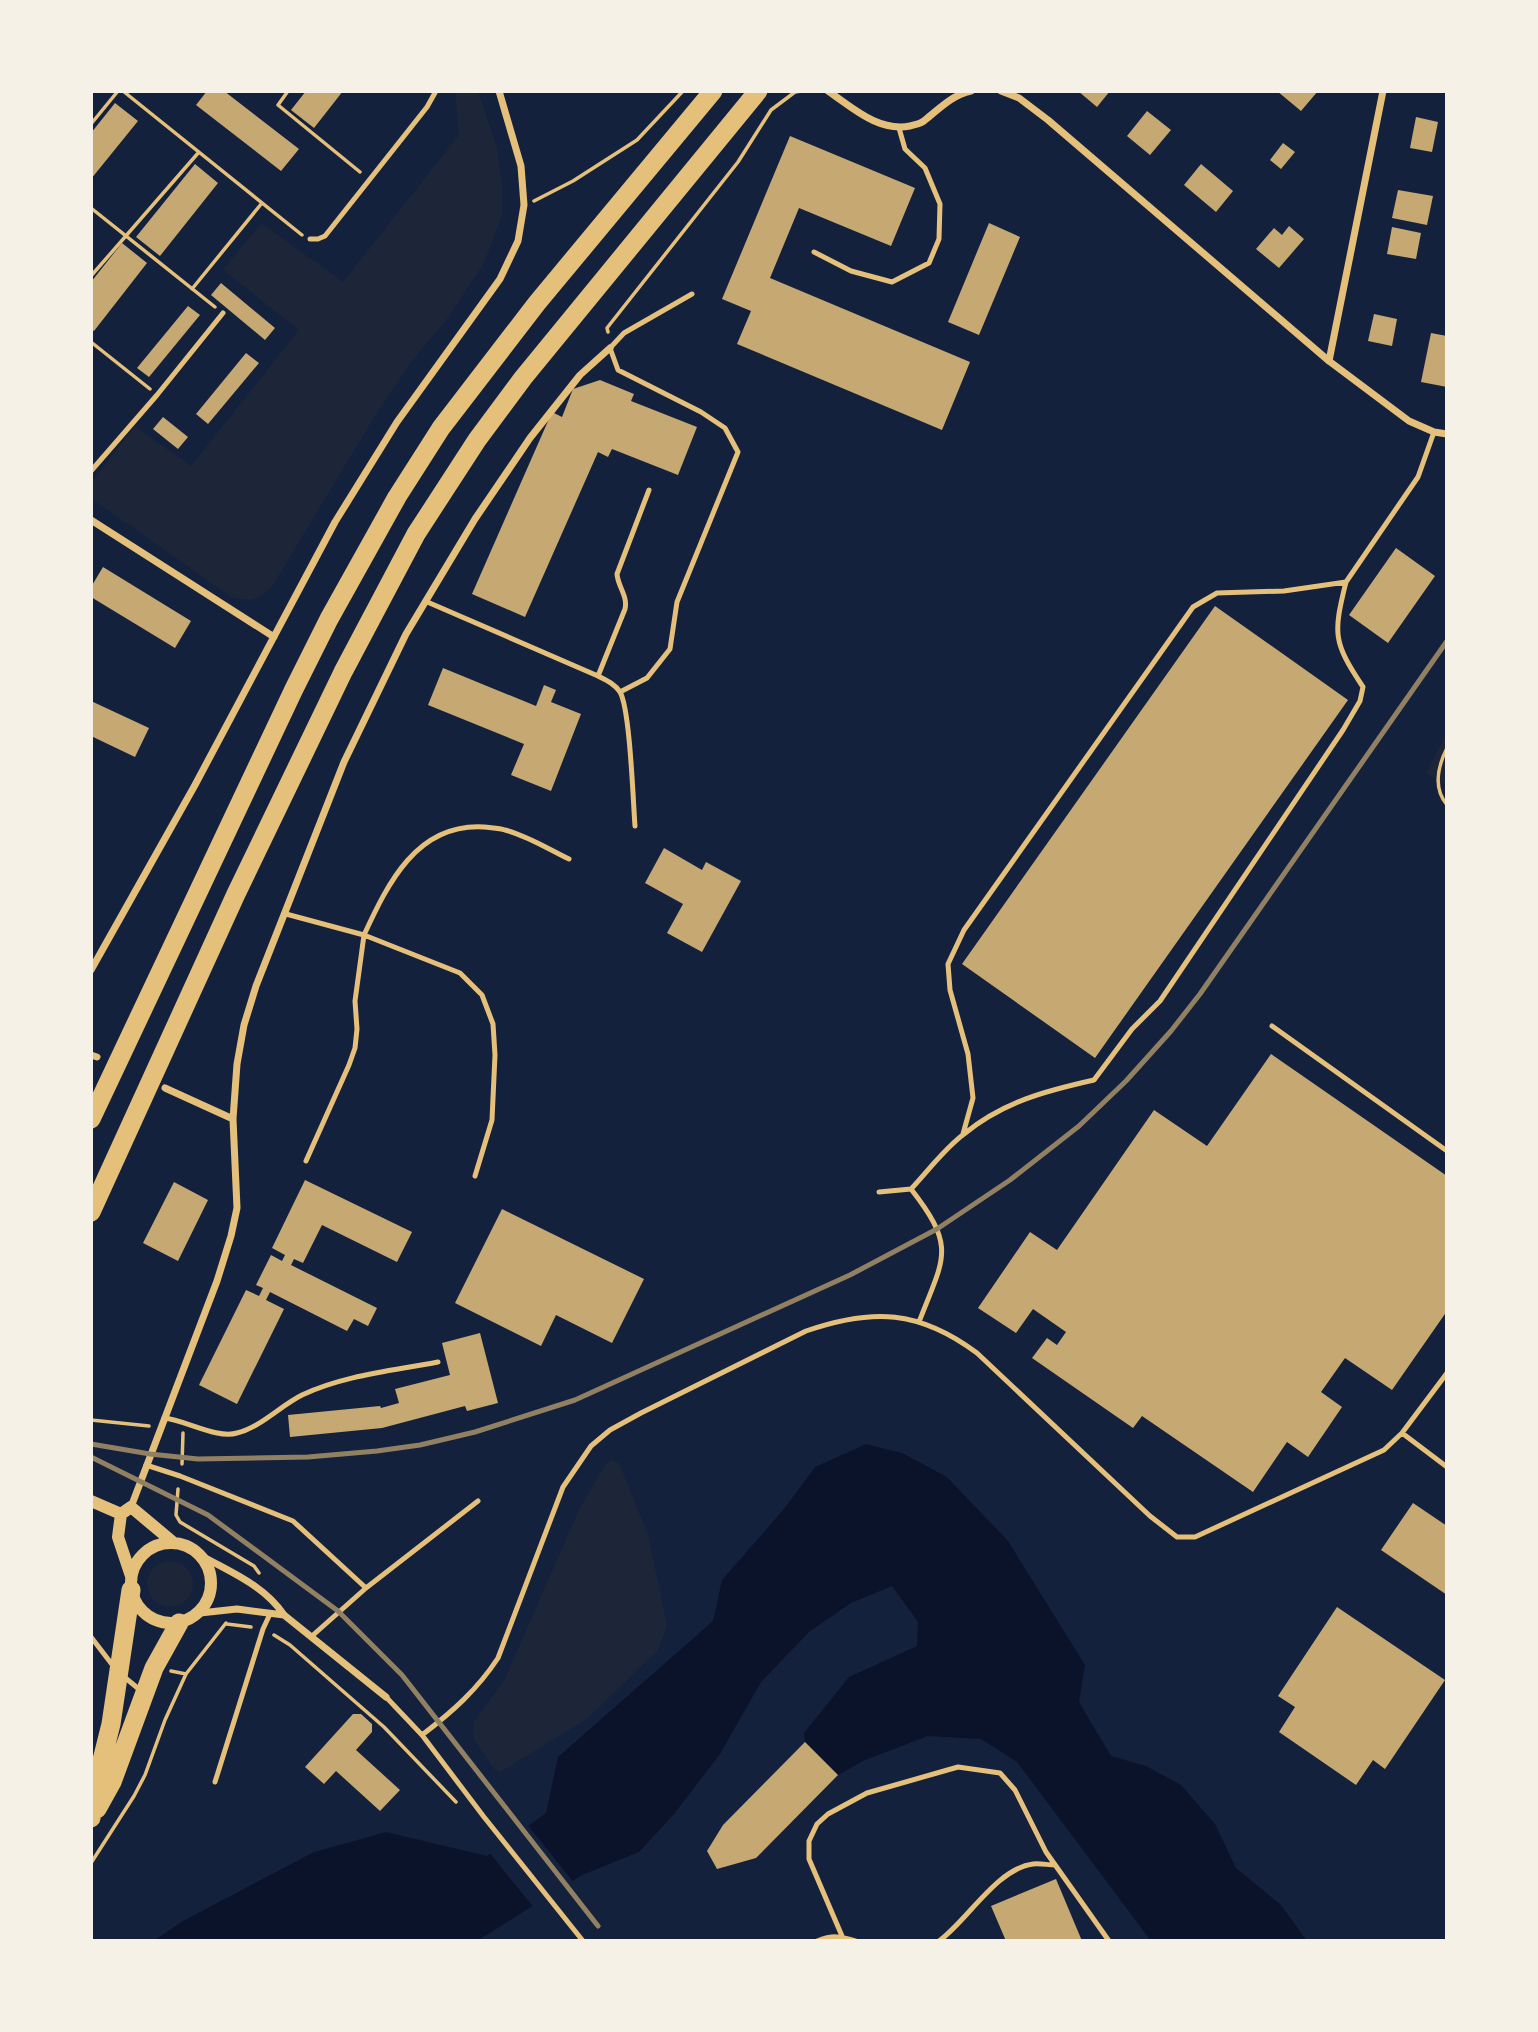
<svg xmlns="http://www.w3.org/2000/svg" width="1538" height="2032" font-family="Georgia,serif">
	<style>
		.green { fill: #1d2539 }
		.water { fill: #0b132b }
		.pier { fill: #14213d }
		.building { fill: #c6a872 }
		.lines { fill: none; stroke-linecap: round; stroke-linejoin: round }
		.path { stroke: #e5c07b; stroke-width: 3.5 }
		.service { stroke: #e5c07b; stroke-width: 5 }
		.minor { stroke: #e5c07b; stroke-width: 7 }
		.tertiary { stroke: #e5c07b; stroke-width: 12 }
		.trunk { stroke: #e5c07b; stroke-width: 19 }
		.rail { stroke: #918062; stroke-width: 5 }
	</style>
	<rect width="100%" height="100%" fill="#14213d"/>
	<!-- green -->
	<path class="green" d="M 455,91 L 478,91 L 497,148 L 502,186 L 502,215 L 484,263 L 447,319 L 412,361 L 373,419 L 273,585 C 261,600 251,602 231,597 L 91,498 L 91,483 L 135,426 L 191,466 L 299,330 L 223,270 L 261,223 L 343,282 L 459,135 Z
		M 1447,732 L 1447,786 L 1426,773 Z
		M 612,1460 L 619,1463 L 648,1535 L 667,1625 L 658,1650 L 587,1719 L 500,1772 L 494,1769 L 473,1737 L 474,1722 L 504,1681 L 579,1510 L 605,1465 Z
		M147 1584a23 23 0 1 1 46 0a23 23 0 1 1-46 0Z"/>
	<!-- water -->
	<path class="water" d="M 866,1444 L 902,1453 L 947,1477 L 1008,1541 L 1085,1665 L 1079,1702 L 1111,1756 L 1146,1766 L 1181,1785 L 1215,1824 L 1236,1868 L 1281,1905 L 1307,1941 L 1151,1941 L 1017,1762 L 981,1739 L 928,1736 L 865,1760 L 838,1775 L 805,1742 L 804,1733 L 849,1677 L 917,1646 L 918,1622 L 892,1586 L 851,1603 L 809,1632 L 761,1682 L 720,1754 L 674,1814 L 639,1852 L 582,1875 L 477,1941 L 153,1941 L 183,1921 L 314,1852 L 386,1832 L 487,1856 L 546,1813 L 558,1757 L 713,1621 L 722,1580 L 784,1509 L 815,1467 Z"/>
	<!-- pier -->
	<path class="pier" d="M 526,1823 L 575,1884 L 535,1909 L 488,1851 Z"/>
	<!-- building -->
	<path class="building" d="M 207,91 L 224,91 L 299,149 L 281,171 L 196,105 Z
		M 306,91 L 343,91 L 314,128 L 291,110 Z
		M 1078,91 L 1110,91 L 1097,107 Z
		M 1277,91 L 1318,91 L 1301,111 Z
		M 115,103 L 138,121 L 91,179 L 91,133 Z
		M 1147,111 L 1171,130 L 1150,155 L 1127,136 Z
		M 1416,117 L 1438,122 L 1432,152 L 1410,148 Z
		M 790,136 L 915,188 L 891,246 L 799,208 L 770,278 L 970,362 L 942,430 L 737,344 L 751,311 L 722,299 Z
		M 1283,143 L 1295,152 L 1281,169 L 1270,160 Z
		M 195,164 L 218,183 L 160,256 L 136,237 Z
		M 1201,164 L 1233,191 L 1216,212 L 1184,185 Z
		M 1398,190 L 1433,196 L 1427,225 L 1392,218 Z
		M 989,223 L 1020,237 L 979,335 L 948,322 Z
		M 1289,226 L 1304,239 L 1279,268 L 1256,249 L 1274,228 L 1282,235 Z
		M 1392,227 L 1421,233 L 1416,259 L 1387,254 Z
		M 122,243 L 147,263 L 94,331 L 91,329 L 91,282 Z
		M 221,283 L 275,328 L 265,340 L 211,295 Z
		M 188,306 L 200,315 L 149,377 L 137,368 Z
		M 1374,314 L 1397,319 L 1392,346 L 1368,341 Z
		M 1431,333 L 1447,336 L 1447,387 L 1421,382 Z
		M 246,353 L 259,363 L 208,424 L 196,414 Z
		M 600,380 L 634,394 L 631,401 L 697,427 L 678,475 L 612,449 L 608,457 L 598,452 L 525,617 L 472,594 L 552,412 L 562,417 L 573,389 Z
		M 163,417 L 188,437 L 178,449 L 153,429 Z
		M 1396,548 L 1435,576 L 1388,643 L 1349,615 Z
		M 103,567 L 191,621 L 175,648 L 91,597 L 91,587 Z
		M 1215,606 L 1348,700 L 1095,1058 L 962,964 Z
		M 443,668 L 536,706 L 544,685 L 556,690 L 551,702 L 581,714 L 551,791 L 511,775 L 524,744 L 428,705 Z
		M 91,701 L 149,728 L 135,757 L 91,736 Z
		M 664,848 L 702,870 L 706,862 L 741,881 L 702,952 L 667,933 L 683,904 L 645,883 Z
		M 1271,1054 L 1447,1176 L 1447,1311 L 1392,1390 L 1345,1358 L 1321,1392 L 1342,1407 L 1308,1457 L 1287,1442 L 1253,1492 L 1142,1416 L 1133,1428 L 1032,1358 L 1047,1338 L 1057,1345 L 1066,1332 L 1033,1309 L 1016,1333 L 978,1308 L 1030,1232 L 1057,1250 L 1154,1110 L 1207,1146 Z
		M 305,1180 L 412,1232 L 397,1262 L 322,1225 L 303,1263 L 294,1259 L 291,1265 L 377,1308 L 368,1326 L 354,1319 L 347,1331 L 270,1292 L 266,1300 L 284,1309 L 237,1404 L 199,1385 L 246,1290 L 259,1296 L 263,1288 L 256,1285 L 271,1255 L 282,1261 L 285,1255 L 272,1248 Z
		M 174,1182 L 208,1200 L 178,1261 L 143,1243 Z
		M 502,1209 L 644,1279 L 612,1343 L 556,1315 L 541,1346 L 455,1303 Z
		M 480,1333 L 498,1403 L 467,1411 L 465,1406 L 382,1428 L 290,1437 L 288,1415 L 380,1406 L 381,1408 L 399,1403 L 395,1389 L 450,1375 L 442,1343 Z
		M 1413,1503 L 1447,1526 L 1447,1595 L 1381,1550 Z
		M 1337,1607 L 1445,1680 L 1385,1769 L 1373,1760 L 1356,1785 L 1279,1732 L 1295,1707 L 1278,1696 Z
		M 353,1714 L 361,1714 L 372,1724 L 372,1732 L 356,1750 L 400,1790 L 380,1811 L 336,1771 L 324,1784 L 305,1767 Z
		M 805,1742 L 838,1775 L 756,1858 L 717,1869 L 707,1851 L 723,1825 Z
		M 1056,1879 L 1082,1941 L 1006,1941 L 991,1906 Z"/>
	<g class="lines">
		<!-- path -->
		<path class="path" d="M 123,91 L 302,235
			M 288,91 L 278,105 L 360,172
			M 91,124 L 118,91
			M 534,201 L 573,181 L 637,140 L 683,91
			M 91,208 L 215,307
			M 91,276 L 199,152
			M 192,289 L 262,203
			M 608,332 L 607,328 L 738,162 L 771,110 L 795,92 L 801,91
			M 91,342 L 150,389
			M 1447,748 C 1438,766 1433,788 1447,805
			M 91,1420 L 149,1426
			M 182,1464 L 183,1433
			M 178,1489 L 176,1515 L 180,1522 L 254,1566 L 259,1573
			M 227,1624 L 251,1627
			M 274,1635 L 290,1645 L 384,1727 L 456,1802
			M 171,1671 L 186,1674
			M 91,1863 L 134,1796 L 145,1775 L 165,1720 L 186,1674 L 226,1623"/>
		<!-- service -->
		<path class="service" d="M 310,239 L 318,239 L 325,236 L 427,107 L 436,91
			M 814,252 L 851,271 L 892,282 L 929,263 L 939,239 L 940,204 L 925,168 L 905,149 L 899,128
			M 91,471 L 157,395 L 223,313
			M 1346,582 L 1418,477 L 1434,432
			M 425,601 L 598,676 C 606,680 615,684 620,692 C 630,709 633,800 635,826
			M 598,676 L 625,609 C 628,596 618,587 617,574 L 649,490
			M 620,692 L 647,678 L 670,649 L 677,602 L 738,452 L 725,428 L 701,412 L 618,370 L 610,348 L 624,333 L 692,294
			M 286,914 L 364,935 C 388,883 417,823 484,827 C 491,828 499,828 505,830 C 528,836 548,849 569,859
			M 1272,1026 L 1447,1151
			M 306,1161 L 349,1065 L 355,1048 L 357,1029 L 355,1001 L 364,935 L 460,973 L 482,995 L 493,1024 L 495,1055 L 492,1120 L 475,1176
			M 879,1192 L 911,1189
			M 919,1322 C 944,1257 957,1248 911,1189 C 928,1171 944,1149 964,1134 C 1003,1102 1045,1091 1094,1080 L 1132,1029 L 1160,1001 L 1343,730 L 1360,701 L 1363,687 C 1333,642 1333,634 1346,582 L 1284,591 L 1217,593 L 1193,607 L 964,930 L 948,964 L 950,990 L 968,1054 L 973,1098 L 963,1134
			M 164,1418 C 185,1420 217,1439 237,1433 C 261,1427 280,1406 302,1395 C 345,1375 392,1371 438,1362
			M 1402,1433 L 1447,1467
			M 146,1465 L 180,1476 L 293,1521 L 366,1588
			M 312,1636 L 366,1588 L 478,1501
			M 91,1637 L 114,1667
			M 123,1676 L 140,1690
			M 386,1697 L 422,1735 L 484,1817 L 583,1941
			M 422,1735 C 452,1712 477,1690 498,1658 L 563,1487 L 591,1446 L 610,1430 L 641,1413 L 806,1331 C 873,1308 919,1310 977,1353 L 1150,1516 L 1177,1537 L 1195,1537 L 1384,1450 L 1402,1433 L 1447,1373
			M 215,1782 L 263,1629 L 270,1614
			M 842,1936 L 809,1859 L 809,1841 L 817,1824 L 828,1814 L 867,1793 L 958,1767 L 1000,1773 L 1015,1790 L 1046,1852 L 1109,1941
			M 817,1941 C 832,1935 841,1936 856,1941
			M 939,1941 C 968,1920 996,1869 1033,1864 C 1040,1863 1048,1865 1055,1865"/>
		<!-- minor -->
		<path class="minor" d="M 828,91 C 853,108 878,132 910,126 C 916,124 921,124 925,120 C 939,109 952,95 971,91
			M 1001,91 L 1019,98 L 1048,120 L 1329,361 L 1409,421 L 1434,432 L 1447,434
			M 1329,361 L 1383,91
			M 91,520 L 274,637
			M 91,970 L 195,785 L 335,522 L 397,422 L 500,279 L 518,241 L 524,205 L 521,166 L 499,91
			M 91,1055 L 97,1057
			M 165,1088 L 233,1119
			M 131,1507 L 217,1281 L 231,1236 L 237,1208 L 233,1119 L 237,1064 L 244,1025 L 256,986 L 344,762 L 406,634 L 475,519 L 530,438 L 580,375 L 610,348
			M 200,1555 C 230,1572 264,1585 284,1615 L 386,1697
			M 200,1613 L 237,1609 L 284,1615"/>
		<!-- tertiary -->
		<path class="tertiary" d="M 91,1501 L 121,1514
			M131 1583a40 40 0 1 1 80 0a40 40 0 1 1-80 0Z
			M 131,1576 L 118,1537 L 121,1514 L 131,1507 L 174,1543"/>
		<!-- trunk -->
		<path class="trunk" d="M 91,1119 L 294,689 L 329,619 L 397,497 L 441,428 L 537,303 L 713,91
			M 91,1212 L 236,894 L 343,672 L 416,534 L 477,440 L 523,378 L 758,91
			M 97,1809 L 112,1782 L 154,1668 L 179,1623
			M 91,1818 L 96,1784 L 111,1724 L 131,1590"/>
		<!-- rail -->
		<path class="rail" d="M 91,1444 L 150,1454 L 198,1459 L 308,1457 L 377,1451 L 420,1445 L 475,1432 L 575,1400 L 850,1275 L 937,1229 L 1010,1180 L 1079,1126 L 1126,1081 L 1171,1031 L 1200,994 L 1447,641
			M 91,1457 L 208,1515 L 338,1611 L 402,1675 L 598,1926"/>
	</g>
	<!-- border -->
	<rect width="1538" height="2032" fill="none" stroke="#f6f1e7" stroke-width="186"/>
</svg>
